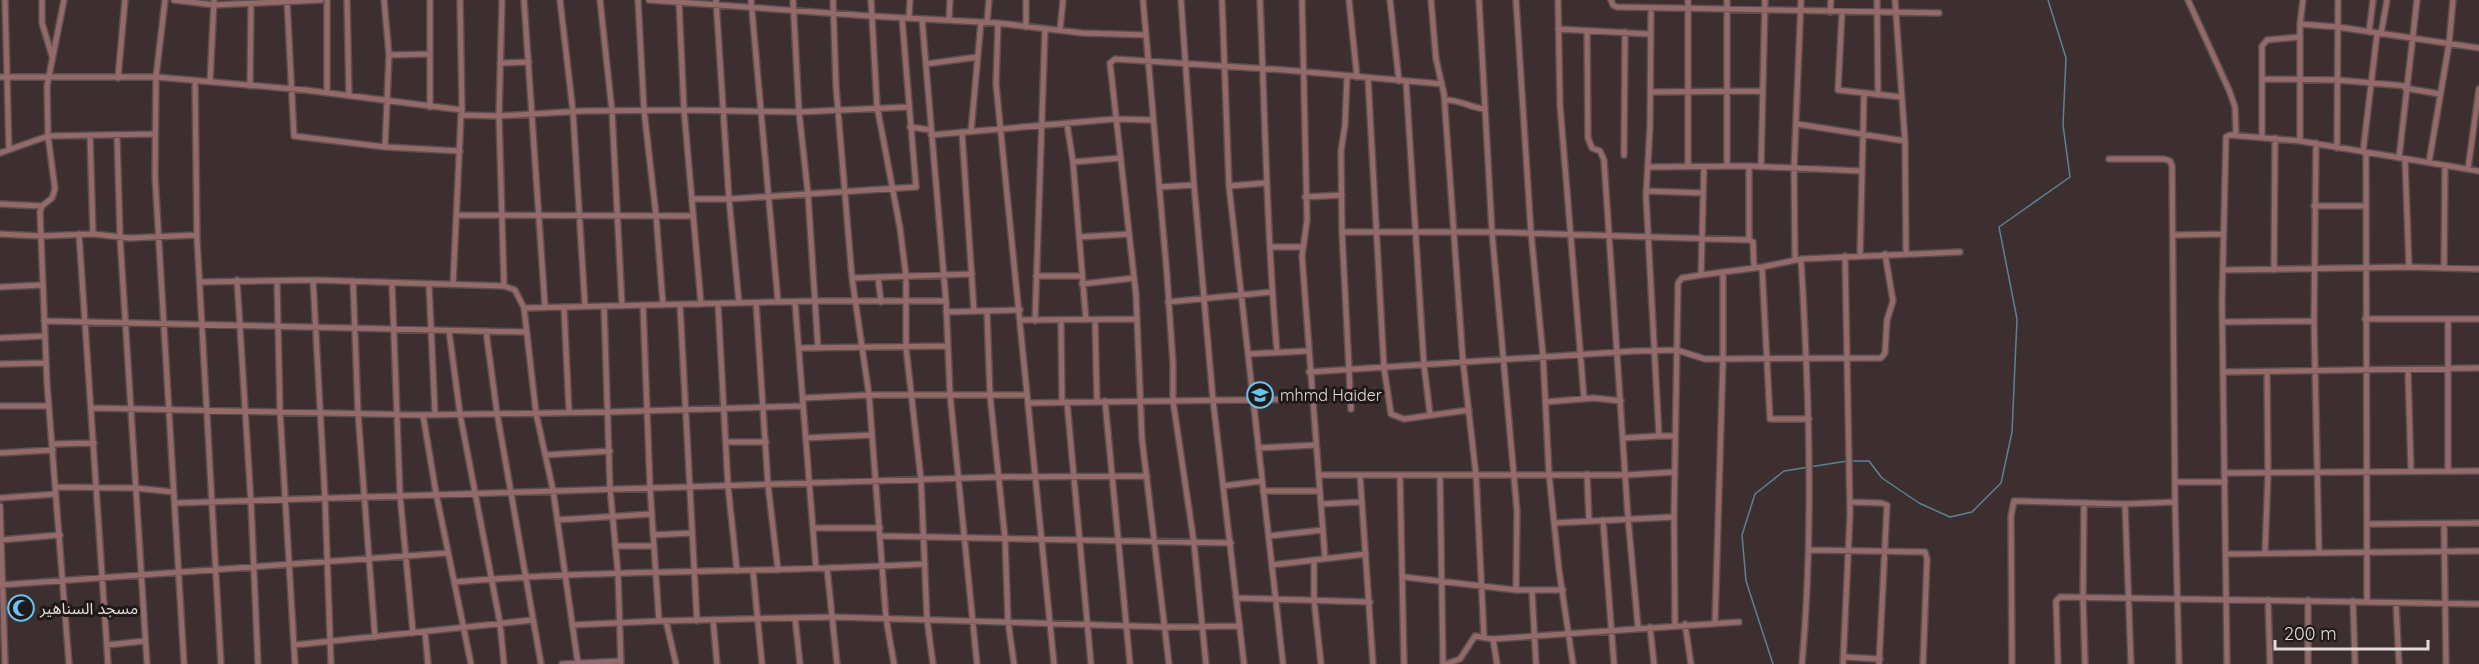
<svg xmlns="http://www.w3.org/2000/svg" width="2479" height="664" font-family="Quicksand,'Noto Sans Arabic',sans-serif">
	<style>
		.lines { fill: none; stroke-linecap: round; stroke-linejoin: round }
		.stream { stroke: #5c8294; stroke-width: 1.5 }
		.minor-casing { stroke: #5b4e4e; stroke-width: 8 }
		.minor { stroke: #93696a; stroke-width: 5 }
		.labels { text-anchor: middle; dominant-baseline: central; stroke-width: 6; stroke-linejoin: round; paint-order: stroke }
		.poi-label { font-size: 16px; fill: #e4dada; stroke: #1f1919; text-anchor: start }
	</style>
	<rect width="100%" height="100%" fill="#3d2f2f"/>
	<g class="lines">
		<!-- stream -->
		<path class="stream" d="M 1852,461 L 1869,461 L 1882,478 L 1919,503 L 1950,517 L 1972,512 L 2001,483 L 2012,432 L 2017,319 L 1999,227 L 2070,177 L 2063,125 L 2066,58 L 2048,0
			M 1773,664 L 1746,581 L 1742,535 L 1755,494 L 1784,471 L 1847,461"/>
		<!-- minor casing -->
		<g class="minor-casing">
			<path id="minor" d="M 5,0 L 9,150
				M 42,0 L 42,23 L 52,56
				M 64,0 L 47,86 L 48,136 L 55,189 L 52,198 L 42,206 L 40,212 L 47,383 L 69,664
				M 165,0 L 156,77 L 155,176 L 184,664
				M 174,0 L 214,5 L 321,0
				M 287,0 L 294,136 L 385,147 L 460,151
				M 327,0 L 327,93
				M 347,0 L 349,96
				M 384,0 L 389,55 L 385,147
				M 430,0 L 430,107
				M 460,0 L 462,110
				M 502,0 L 499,116 L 504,286
				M 524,0 L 545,307
				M 560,0 L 573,112 L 585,306
				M 600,0 L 612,111 L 622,306
				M 638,0 L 644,110 L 656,215 L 663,305
				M 649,0 L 870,16 L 998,23 L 1082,33 L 1146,35
				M 716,0 L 729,199 L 739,303
				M 751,0 L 778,302
				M 793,0 L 799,112 L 808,194 L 818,348
				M 833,0 L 836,86 L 852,278 L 869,395 L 886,618 L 894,664
				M 871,0 L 877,106 L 900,228 L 906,276 L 906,348 L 921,480 L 927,619 L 933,664
				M 1143,0 L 1167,275 L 1173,364 L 1173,401 L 1194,543 L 1206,664
				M 1181,0 L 1194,185 L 1213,400 L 1244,664
				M 1222,0 L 1229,186 L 1283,664
				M 1260,0 C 1265,118 1267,235 1277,352
				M 1302,0 L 1307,220 L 1302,256 L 1325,558
				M 1349,0 L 1357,77
				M 1390,0 L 1399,81
				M 1431,0 L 1436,59 L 1444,94 L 1463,362 L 1476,475 L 1484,637
				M 1479,0 L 1492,232 L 1517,511 L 1516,590
				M 1516,0 L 1531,233 L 1543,355 L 1549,474 L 1559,570 L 1573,664
				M 1558,0 L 1560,105 L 1584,398
				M 1611,0 L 1613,5 L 1617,7 L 1939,13
				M 1688,0 L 1688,167
				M 1727,0 L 1727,166
				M 1877,0 L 1878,95
				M 1895,0 L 1905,141 L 1906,253
				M 2188,0 L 2229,90 L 2235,107 L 2236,135
				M 679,2 L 684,110 L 701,304
				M 1830,12 L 1831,0
				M 1842,12 L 1838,90 L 1901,97
				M 909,18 L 910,0
				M 922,19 L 946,301 L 950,394 L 977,664
				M 949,20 L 950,0
				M 987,22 L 989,0
				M 998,23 L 996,84 L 1054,664
				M 2300,24 L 2338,27 L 2479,48
				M 1026,27 L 1026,0
				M 1558,29 L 1649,34
				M 1060,30 L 1063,0
				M 1587,31 L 1588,138 L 1592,148 L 1600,151 L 1604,160 L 1628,518 L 1638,627
				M 2369,32 L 2373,0
				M 2381,34 L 2387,0
				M 389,55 L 430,54
				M 500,63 L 529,62
				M 926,64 L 977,57
				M 0,77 L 156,77 L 305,90 L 462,110 L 461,115 L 499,116 L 582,111 L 684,110 L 799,112 L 909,107
				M 118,78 L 125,0
				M 1368,78 L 1384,368 L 1391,414 L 1404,419 L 1469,410
				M 2262,79 L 2338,80 L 2406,86
				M 195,81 L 197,238 L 221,664
				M 1406,81 L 1424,366 L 1430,414
				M 210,82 L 214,0
				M 250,86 L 251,5
				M 2405,88 L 2440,94
				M 1650,92 L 1762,91
				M 1445,100 C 1461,100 1469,107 1484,109
				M 1067,124 L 1073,162 L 1086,320
				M 1797,124 L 1905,141
				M 910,127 L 931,130
				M 971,131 L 981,22
				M 962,132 L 974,311
				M 90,135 L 93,234
				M 117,135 L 120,237 L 147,664
				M 931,135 L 1115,119 L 1152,120
				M 2262,137 L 2262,46 L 2267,40 L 2300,37
				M 2300,141 L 2300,24 L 2303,0
				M 2316,143 L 2314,321 L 2319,552
				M 2337,148 L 2338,0
				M 2363,152 L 2377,34
				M 0,153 L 48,136 L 155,134
				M 2366,153 L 2367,602
				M 1624,155 L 1625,32
				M 2399,158 L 2417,0
				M 2109,159 L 2164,159 L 2170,161 L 2172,166 L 2175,502 L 2179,664
				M 2405,159 L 2409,267
				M 1073,162 L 1121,158
				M 2429,162 L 2449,44 L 2453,0
				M 1749,166 L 1749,240 L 1753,242 L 1754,268
				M 1648,167 L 1749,166 L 1861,171
				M 1761,167 L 1765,0
				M 2468,169 L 2479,89
				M 1229,186 L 1266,183
				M 1159,187 L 1194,185
				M 1646,191 L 1703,193
				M 1305,197 L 1342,195
				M 692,199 L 729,199 L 916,187 L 902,18
				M 0,204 L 42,206
				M 2314,206 L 2365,206
				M 457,215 L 693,216
				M 1342,232 L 1341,151 L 1345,125 L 1347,76
				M 0,234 L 40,236 L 93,234 L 130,238 L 197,235
				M 79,234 L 108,664
				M 2174,235 L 2223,234
				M 1079,237 L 1129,234
				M 1270,247 L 1302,247
				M 1860,255 L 1864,94
				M 1801,259 C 1809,395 1814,529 1802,664
				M 1795,260 L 1794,168 L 1801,0
				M 1762,267 L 1770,419 L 1809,419
				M 2444,268 L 2445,166
				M 2223,270 L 2409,267 L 2479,269
				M 2274,270 L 2275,138
				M 1701,275 L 1762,267 L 1801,259 L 1960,252
				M 1036,276 L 1081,276
				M 878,277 L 881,302
				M 852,278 L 972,274
				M 237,280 L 251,503 L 258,664
				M 313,280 L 325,498 L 331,664
				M 277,281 L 280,411 L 295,664
				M 353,281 L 358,413 L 375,637
				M 200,282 L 313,280 L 504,286 L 515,290 L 524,308 L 536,413 L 553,490 L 578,664
				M 392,284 L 400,495 L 413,633
				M 1082,284 L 1134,278
				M 429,285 L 435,414
				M 453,285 L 461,115
				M 0,287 L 42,285
				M 795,302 L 816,568
				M 1168,302 L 1272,292
				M 756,303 L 768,485 L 778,570
				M 718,304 L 728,486 L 737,571
				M 643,305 L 650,487 L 659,621
				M 680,305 L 697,621
				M 604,306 L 610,488 L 618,574 L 621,664
				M 564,307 L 569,412
				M 524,308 L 814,301 L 946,301
				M 946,312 L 1020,310
				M 987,312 L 990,395 L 1005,538 L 1008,621 L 1014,664
				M 2365,319 L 2479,319
				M 1021,320 L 1137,319
				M 1061,320 L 1062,402
				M 1095,320 L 1097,401
				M 44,321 L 526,332
				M 1035,321 L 1045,29
				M 2223,322 L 2314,321
				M 449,331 L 460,414 L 500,623 L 504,664
				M 486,331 L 497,413 L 541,664
				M 0,338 L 45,336
				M 799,348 L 947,346
				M 1248,354 L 1307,351
				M 0,364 L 46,363
				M 2408,370 L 2411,471
				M 1309,372 L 1635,351 L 1677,350 L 1705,359 L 1881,358 L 1885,353 L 1887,320 L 1893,301 L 1885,254
				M 2224,372 L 2479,368
				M 803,398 L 869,395 L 1027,395
				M 1105,401 L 1130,664
				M 1067,402 L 1091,664
				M 1546,402 L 1594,398 L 1621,401
				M 1028,403 L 1311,399
				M 0,406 L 49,406
				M 92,408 L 423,415 L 609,412 L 803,406
				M 1351,409 L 1342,232 L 1492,232 L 1749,240
				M 423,415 L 436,493 L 471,664
				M 1659,436 L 1675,436
				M 806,438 L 872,435
				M 1624,438 L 1659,436 L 1646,196 L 1650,127 L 1651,8
				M 726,442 L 766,442
				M 52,444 L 94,443
				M 1258,448 L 1316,445
				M 0,453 L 53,450
				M 545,455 L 610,451
				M 2448,471 L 2448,319
				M 2224,473 L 2479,471
				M 1587,474 L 1589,521
				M 1319,475 L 1626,475 L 1675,472
				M 1360,475 L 1373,664
				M 1400,476 L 1404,664
				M 1440,476 L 1443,664
				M 2175,482 L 2225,482
				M 1223,486 L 1262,481
				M 56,487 L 135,488 L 174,492
				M 1263,491 L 1320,491
				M 0,498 L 56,494
				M 1850,502 L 1881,503 L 1887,505 L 1879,664
				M 175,503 L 998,477 L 1147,476
				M 2084,503 L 2083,598 L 2085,664
				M 1321,504 L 1362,502
				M 2125,504 L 2131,664
				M 0,506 L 5,664
				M 557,520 L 651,514
				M 1603,520 L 1614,664
				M 1554,523 L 1674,517
				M 2367,524 L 2479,523
				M 2444,524 L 2446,664
				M 813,528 L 880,528
				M 653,535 L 692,533
				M 881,536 L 1231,543
				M 1269,536 L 1323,530
				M 0,540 L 60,535
				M 615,546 L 653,546
				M 1810,550 L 1925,552 L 1927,559 L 1923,664
				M 2265,552 L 2268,473 L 2267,372
				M 2226,554 L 2479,551
				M 1314,560 L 1314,600 L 1321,664
				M 1272,565 L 1366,554
				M 827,568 L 837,664
				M 753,571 L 762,664
				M 1404,577 L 1516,590 L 1563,590
				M 455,582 C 611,569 768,573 925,564
				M 0,585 L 448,553
				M 1532,591 L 1536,664
				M 1237,598 L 1370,602
				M 2268,600 L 2270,664
				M 2353,601 L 2355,664
				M 2396,604 L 2399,664
				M 795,618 L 800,664
				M 713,620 L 717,664
				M 666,621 L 676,664
				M 1715,623 L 1723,359 L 1723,272
				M 1685,624 L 1691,664
				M 572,625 L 659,621 L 832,617 L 1165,627 L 1240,626
				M 1675,625 L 1674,517 L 1678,283 L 1682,278 L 1701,275 L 1704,167
				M 1650,627 L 1654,664
				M 425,632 L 428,664
				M 1493,639 L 1739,622
				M 107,645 L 145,641
				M 294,645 L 533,620
				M 1844,657 L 1880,659
				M 562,664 L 621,661
				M 1169,664 L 1142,439 L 1136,295 L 1110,63 L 1115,59 L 1285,70 L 1442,84
				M 1446,664 L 1460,659 L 1475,636 L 1493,639 L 1497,664
				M 1843,664 L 1850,514 L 1845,256
				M 2012,664 L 2011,516 L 2014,501 L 2125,504 L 2175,502
				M 2058,664 L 2056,601 L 2060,597 L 2479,604
				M 2227,664 L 2222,302 L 2226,137 L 2230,135 L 2300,141 L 2479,171
				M 2308,664 L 2308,600"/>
		</g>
		<!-- minor -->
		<use href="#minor" class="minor"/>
	</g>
	<!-- icons -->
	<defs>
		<g id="school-ring" transform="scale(1.35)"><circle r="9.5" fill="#1f1919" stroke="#67c4f0" stroke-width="1.5"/><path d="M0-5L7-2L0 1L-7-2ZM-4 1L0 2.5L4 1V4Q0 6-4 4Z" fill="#67c4f0"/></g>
		<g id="mosque-ring" transform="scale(1.35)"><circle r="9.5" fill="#1f1919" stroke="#67c4f0" stroke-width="1.5"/><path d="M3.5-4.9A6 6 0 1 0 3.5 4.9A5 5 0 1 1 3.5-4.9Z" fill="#67c4f0"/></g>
	</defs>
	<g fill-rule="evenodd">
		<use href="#school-ring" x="1260" y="395"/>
		<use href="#mosque-ring" x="21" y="608"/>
	</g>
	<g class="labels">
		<!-- poi labels -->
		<g class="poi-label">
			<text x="1280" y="395">mhmd Haider</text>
			<text x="40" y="608">مسجد السناهير</text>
		</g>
	</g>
	<!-- scale -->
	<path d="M2275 640v9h153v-9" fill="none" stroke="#e4dada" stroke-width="3"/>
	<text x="2284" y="640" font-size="18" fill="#e4dada" stroke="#1f1919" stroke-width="4.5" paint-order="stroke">200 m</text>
</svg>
